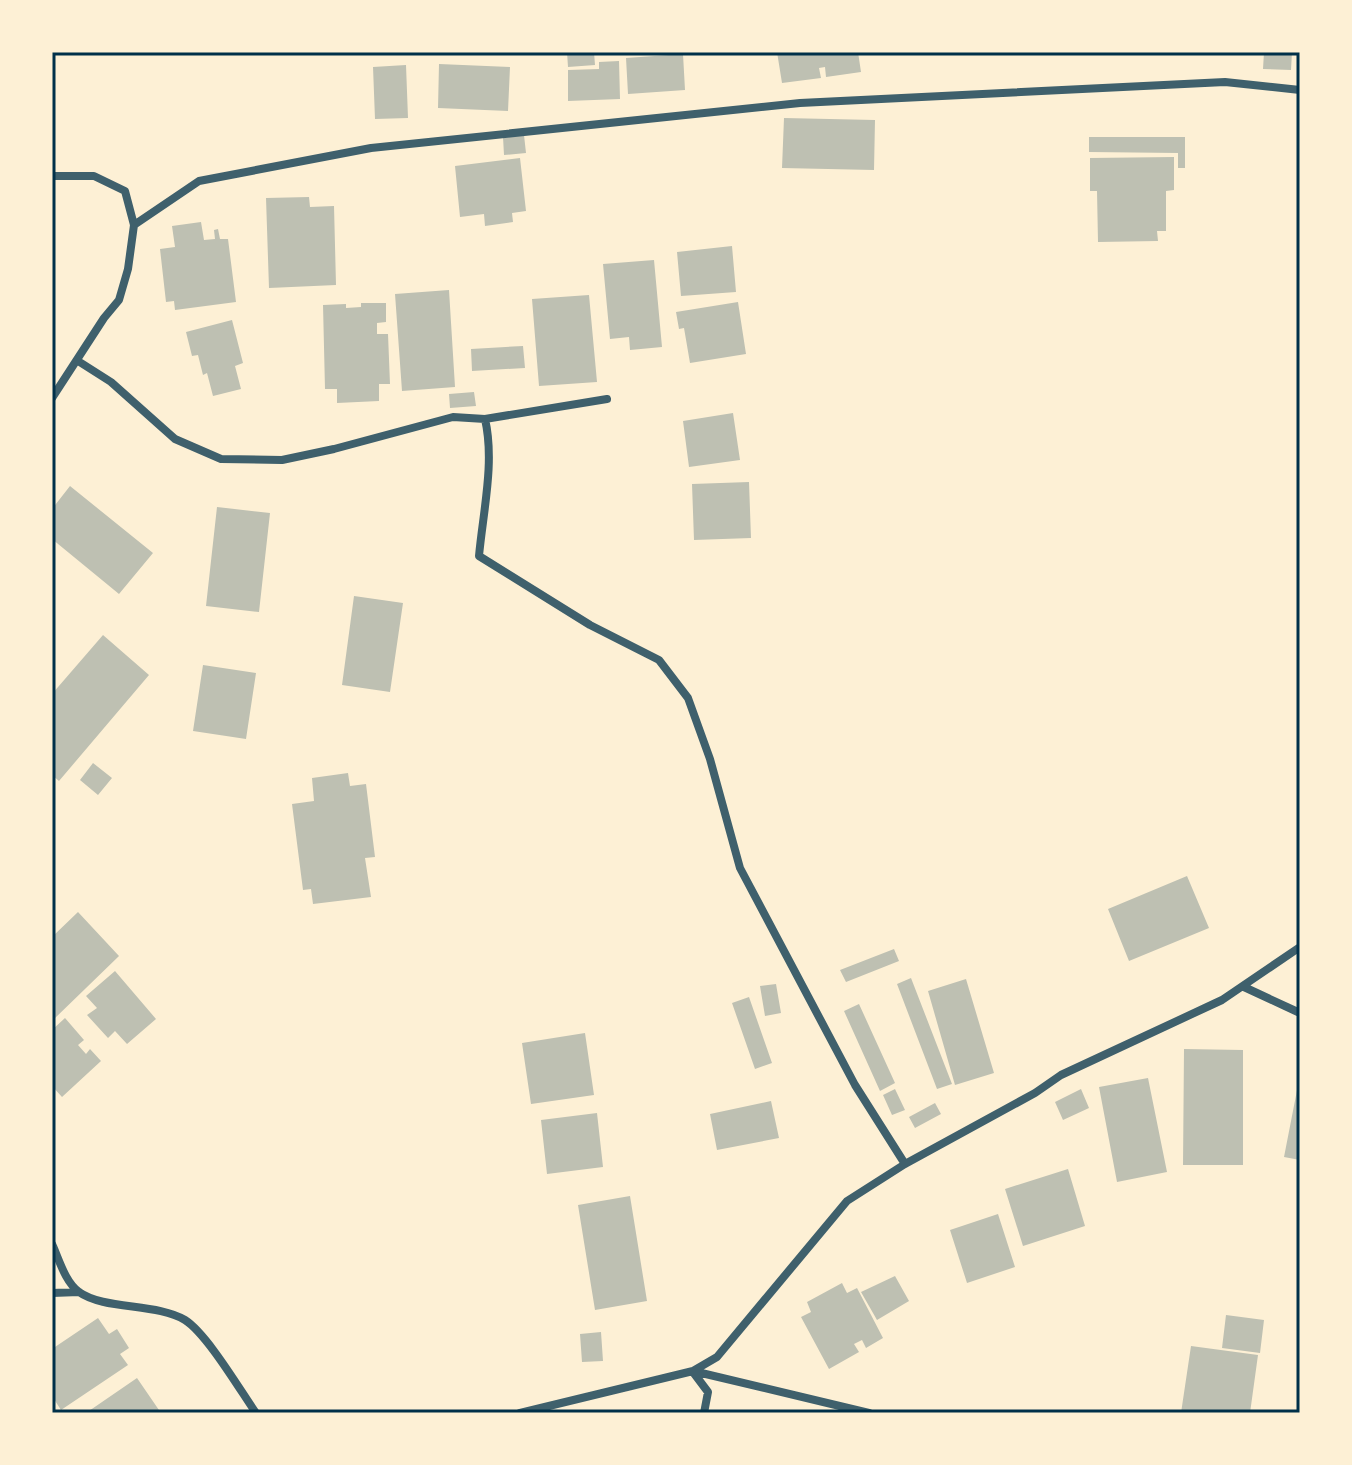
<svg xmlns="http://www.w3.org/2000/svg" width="1352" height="1465" font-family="'Roboto Condensed',sans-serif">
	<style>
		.building { fill: #bec0b2 }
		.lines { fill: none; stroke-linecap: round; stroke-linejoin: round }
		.minor { stroke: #3f606c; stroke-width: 8 }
		.neatline { fill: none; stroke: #003049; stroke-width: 3 }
	</style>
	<rect width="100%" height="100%" fill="#fdf0d5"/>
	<!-- building -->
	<path class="building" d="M 567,52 L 594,52 L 595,65 L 568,67 Z
		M 777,52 L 858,52 L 861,72 L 826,77 L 825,67 L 819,68 L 821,78 L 782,83 Z
		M 1264,52 L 1292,52 L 1291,70 L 1263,69 Z
		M 683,54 L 685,90 L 628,94 L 626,58 Z
		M 619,61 L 620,99 L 568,101 L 568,70 L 599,69 L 599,62 Z
		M 439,64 L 510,67 L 508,111 L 438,108 Z
		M 406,65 L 408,118 L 375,119 L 373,67 Z
		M 784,118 L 875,120 L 874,170 L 782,168 Z
		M 524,135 L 526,153 L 504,155 L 503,137 Z
		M 1089,137 L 1185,137 L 1185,168 L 1178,168 L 1178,153 L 1089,152 Z
		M 1174,157 L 1174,190 L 1166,191 L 1166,231 L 1157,231 L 1158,241 L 1098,242 L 1097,191 L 1090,191 L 1090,158 Z
		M 520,158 L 526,211 L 512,213 L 513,222 L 485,226 L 484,214 L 460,217 L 455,166 Z
		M 309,197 L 310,207 L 334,206 L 336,285 L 269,288 L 266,198 Z
		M 201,222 L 204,240 L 215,239 L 214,230 L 218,229 L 220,239 L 228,239 L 236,302 L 175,310 L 174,301 L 166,302 L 160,249 L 175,247 L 172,226 Z
		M 732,246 L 736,292 L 681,296 L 677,252 Z
		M 654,260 L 662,347 L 630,350 L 629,337 L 610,339 L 603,264 Z
		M 449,290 L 455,387 L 402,391 L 395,294 Z
		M 589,295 L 597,382 L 539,386 L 532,299 Z
		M 738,302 L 746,354 L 690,363 L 684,328 L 679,329 L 676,312 Z
		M 361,303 L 386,303 L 386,322 L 377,323 L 377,334 L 388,334 L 390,384 L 379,384 L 379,401 L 337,403 L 337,389 L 325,389 L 323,305 L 346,304 L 346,308 L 361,307 Z
		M 232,320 L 243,363 L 235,366 L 241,389 L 213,396 L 207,373 L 203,375 L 198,355 L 192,356 L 186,332 Z
		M 523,346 L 525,368 L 472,371 L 471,349 Z
		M 474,392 L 476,406 L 450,408 L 449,394 Z
		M 733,413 L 740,460 L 689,467 L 683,421 Z
		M 749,482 L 751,538 L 694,540 L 692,484 Z
		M 70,486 L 153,553 L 119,594 L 52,539 L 52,509 Z
		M 217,507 L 270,513 L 259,612 L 206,606 Z
		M 354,596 L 403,603 L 390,692 L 342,685 Z
		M 103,635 L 149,675 L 59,781 L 52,775 L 52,694 Z
		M 203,665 L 256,673 L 246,739 L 193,731 Z
		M 93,763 L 112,778 L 98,795 L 80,780 Z
		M 348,773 L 350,786 L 366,784 L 375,857 L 365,858 L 371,897 L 313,904 L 311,889 L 303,890 L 292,804 L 314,801 L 312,778 Z
		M 1187,876 L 1209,928 L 1129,961 L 1108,909 Z
		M 78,912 L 119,956 L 52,1021 L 52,937 Z
		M 894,949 L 899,961 L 846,982 L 840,970 Z
		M 115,971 L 156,1019 L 127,1044 L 115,1031 L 108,1038 L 87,1015 L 97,1008 L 86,996 Z
		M 911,978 L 952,1084 L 937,1089 L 897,984 Z
		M 966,979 L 994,1073 L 955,1085 L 928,991 Z
		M 776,984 L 781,1013 L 765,1016 L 760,986 Z
		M 749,997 L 772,1063 L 755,1069 L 732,1003 Z
		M 859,1004 L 895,1083 L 880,1091 L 844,1011 Z
		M 65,1018 L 84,1040 L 78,1045 L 86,1054 L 90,1049 L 101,1061 L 62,1097 L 52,1086 L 52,1030 Z
		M 585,1033 L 594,1095 L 531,1104 L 522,1043 Z
		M 1184,1049 L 1243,1050 L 1243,1165 L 1183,1165 Z
		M 1148,1078 L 1167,1172 L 1117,1182 L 1099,1087 Z
		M 1299,1080 L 1300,1081 L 1300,1160 L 1284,1157 Z
		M 895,1089 L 905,1110 L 892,1115 L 883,1095 Z
		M 1081,1089 L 1089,1108 L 1063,1120 L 1055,1102 Z
		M 771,1101 L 779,1138 L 717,1150 L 710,1114 Z
		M 935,1103 L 941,1114 L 915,1128 L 909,1117 Z
		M 597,1113 L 603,1167 L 547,1174 L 541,1120 Z
		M 1068,1169 L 1085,1226 L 1023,1246 L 1005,1189 Z
		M 630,1196 L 647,1301 L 595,1310 L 578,1205 Z
		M 998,1214 L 1015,1267 L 967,1283 L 950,1230 Z
		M 895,1276 L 909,1301 L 877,1320 L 861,1292 Z
		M 842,1283 L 847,1293 L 857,1288 L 883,1338 L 866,1348 L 862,1340 L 854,1344 L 859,1352 L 829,1369 L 801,1317 L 811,1312 L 807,1302 Z
		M 1226,1315 L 1264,1320 L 1260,1353 L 1222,1348 Z
		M 98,1318 L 109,1334 L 117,1329 L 129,1348 L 120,1354 L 128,1365 L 61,1410 L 52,1396 L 52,1349 Z
		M 601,1332 L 603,1361 L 582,1362 L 580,1334 Z
		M 1191,1346 L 1258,1355 L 1250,1413 L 1181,1413 Z
		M 137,1378 L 161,1413 L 86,1413 Z"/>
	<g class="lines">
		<!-- minor -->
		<path class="minor" d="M 52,176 L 94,176 L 125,191 L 134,225 L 128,269 L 119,300 L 104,318 L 52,398
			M 134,225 L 199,181 L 371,148 L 800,103 L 1225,82 L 1300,90
			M 78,361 L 111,382 L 175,439 L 221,459 L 282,460 L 334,449 L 453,417 L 485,419 C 495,462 483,512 479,556 L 590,625 L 659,660 L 688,698 L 710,759 L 740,868 L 855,1085 L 905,1164
			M 485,419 L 607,399
			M 1244,987 L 1300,1013
			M 52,1244 C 59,1259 65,1282 79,1292 C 104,1310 157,1303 185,1320 C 207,1334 240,1390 256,1413
			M 52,1293 L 79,1292
			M 693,1371 L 869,1413
			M 693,1372 L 708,1392 L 704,1413
			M 520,1413 L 693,1371 L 717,1357 L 847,1201 L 905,1164 L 1035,1093 L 1061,1075 L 1222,1000 L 1300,947"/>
	</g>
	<!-- border -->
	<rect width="1352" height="1465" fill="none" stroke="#fdf0d5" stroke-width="108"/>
	<rect x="54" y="54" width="1244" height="1357" class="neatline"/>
</svg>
